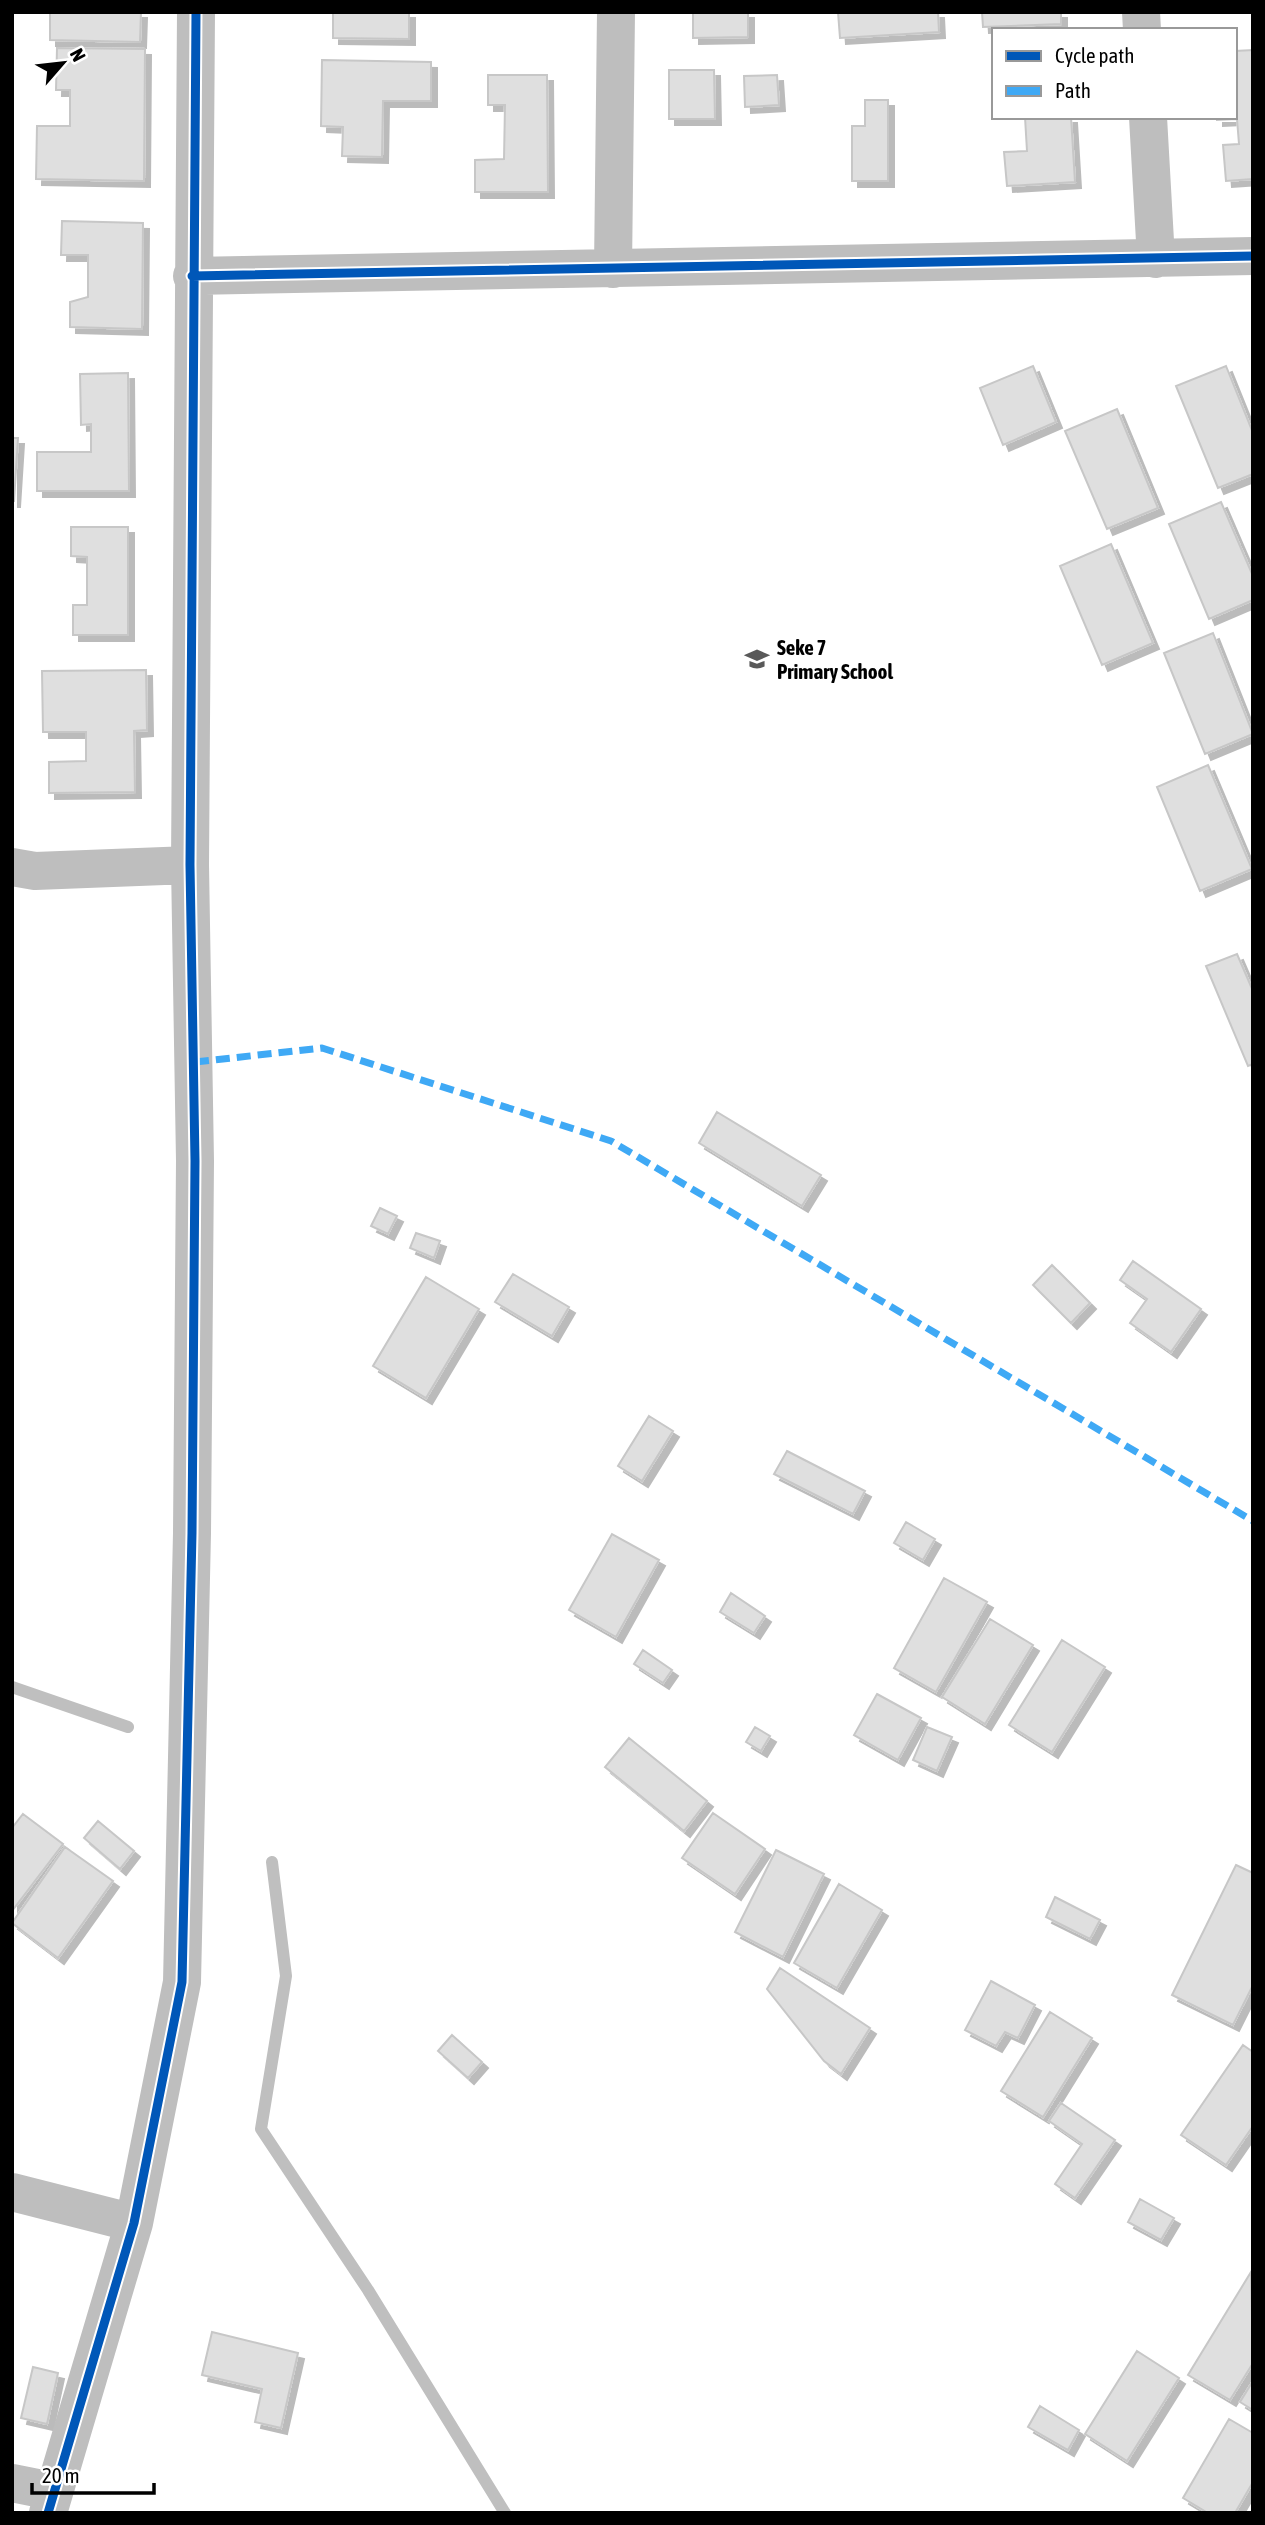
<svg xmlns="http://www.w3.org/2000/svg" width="1265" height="2525" font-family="'Asap Condensed',sans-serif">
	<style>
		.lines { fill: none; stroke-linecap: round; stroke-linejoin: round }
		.stream { stroke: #bfbfbf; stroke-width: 12 }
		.building { fill: #dfdfdf; stroke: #c7c7c7; stroke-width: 2; filter: url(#shadow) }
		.minor { stroke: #bebebe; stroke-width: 38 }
		.quiet { stroke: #3fa9f5; stroke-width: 7; stroke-dasharray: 14 7; stroke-linecap: butt }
		.cycleway-casing { stroke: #fff; stroke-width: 13 }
		.cycleway { stroke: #0057b8; stroke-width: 9 }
		.labels { text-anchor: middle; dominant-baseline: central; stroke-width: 6; stroke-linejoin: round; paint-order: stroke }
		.poi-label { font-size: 21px; font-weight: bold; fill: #000; stroke: #fff; text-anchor: start }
	</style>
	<defs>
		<filter id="shadow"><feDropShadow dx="6" dy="6" stdDeviation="0" flood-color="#0004"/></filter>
	</defs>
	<rect width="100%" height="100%" fill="#fff"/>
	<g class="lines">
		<!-- stream -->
		<path class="stream" d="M 12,1687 L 128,1727
			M 272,1862 L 286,1976 L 261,2129 L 368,2290 L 505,2513"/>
	</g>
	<!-- building -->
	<path class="building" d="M 50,12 L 141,12 L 140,42 L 50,40 Z
		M 333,12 L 409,12 L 409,39 L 333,38 Z
		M 693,12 L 748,12 L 748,37 L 693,38 Z
		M 838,12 L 938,12 L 939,32 L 840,38 Z
		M 982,12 L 1061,12 L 1061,24 L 983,27 Z
		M 57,48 L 145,49 L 144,181 L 36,179 L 37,126 L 70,126 L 70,90 L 56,90 Z
		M 1253,50 L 1253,179 L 1226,181 L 1223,145 L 1239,144 L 1237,119 L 1217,120 L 1217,117 L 1235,117 L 1235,51 Z
		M 322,60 L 431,62 L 431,101 L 383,101 L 382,157 L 342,156 L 343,127 L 321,126 Z
		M 669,70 L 714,70 L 715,119 L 669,119 Z
		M 488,75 L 547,75 L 548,192 L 475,192 L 475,160 L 504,159 L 505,105 L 488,105 Z
		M 777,75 L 779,105 L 745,107 L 744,76 Z
		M 865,100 L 888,100 L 888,181 L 852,181 L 852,126 L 865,126 Z
		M 1025,117 L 1071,117 L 1075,182 L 1007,186 L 1004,152 L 1027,151 Z
		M 62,221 L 143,223 L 142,329 L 70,327 L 70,302 L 88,297 L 88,255 L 61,255 Z
		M 1033,366 L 1056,422 L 1003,445 L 980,388 Z
		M 1226,366 L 1253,433 L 1253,474 L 1218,488 L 1176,386 Z
		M 128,373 L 129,491 L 37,491 L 37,452 L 91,452 L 91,424 L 81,425 L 80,374 Z
		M 1117,409 L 1158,508 L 1107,529 L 1065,431 Z
		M 12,438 L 18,438 L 14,501 L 12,501 Z
		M 1221,502 L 1253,576 L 1253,600 L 1209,619 L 1169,524 Z
		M 71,527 L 128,527 L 128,635 L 73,635 L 73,605 L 87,605 L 87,557 L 71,556 Z
		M 1111,544 L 1153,643 L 1102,665 L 1060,566 Z
		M 1213,633 L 1253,734 L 1205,754 L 1164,653 Z
		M 146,670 L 147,730 L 134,731 L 135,792 L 49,793 L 49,762 L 86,761 L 86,732 L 43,732 L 42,671 Z
		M 1208,765 L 1252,869 L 1200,891 L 1157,787 Z
		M 1237,954 L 1253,991 L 1253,1064 L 1248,1066 L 1206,966 Z
		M 717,1112 L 821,1175 L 802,1206 L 699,1143 Z
		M 380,1208 L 397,1216 L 388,1234 L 371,1226 Z
		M 416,1233 L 440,1241 L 434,1258 L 410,1248 Z
		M 1133,1261 L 1201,1309 L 1171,1352 L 1130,1323 L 1147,1299 L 1120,1280 Z
		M 1052,1265 L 1090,1303 L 1071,1323 L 1033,1285 Z
		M 513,1274 L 569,1307 L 552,1336 L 495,1302 Z
		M 426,1277 L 479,1309 L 426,1398 L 373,1366 Z
		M 649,1416 L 673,1431 L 642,1481 L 618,1466 Z
		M 787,1451 L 865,1491 L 853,1514 L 774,1474 Z
		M 906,1522 L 935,1539 L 923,1560 L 894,1543 Z
		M 612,1534 L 659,1560 L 616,1637 L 569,1610 Z
		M 944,1578 L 987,1602 L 936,1692 L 894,1668 Z
		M 731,1593 L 765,1616 L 754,1633 L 720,1612 Z
		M 990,1619 L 1033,1645 L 985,1724 L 942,1697 Z
		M 1062,1640 L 1105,1667 L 1052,1752 L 1009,1725 Z
		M 643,1650 L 672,1670 L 663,1683 L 634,1664 Z
		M 877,1694 L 921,1718 L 898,1760 L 854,1735 Z
		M 755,1727 L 770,1736 L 761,1751 L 746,1742 Z
		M 927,1727 L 952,1737 L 937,1771 L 913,1760 Z
		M 629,1738 L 707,1801 L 684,1831 L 605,1767 Z
		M 713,1813 L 765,1849 L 735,1894 L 682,1858 Z
		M 23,1814 L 63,1844 L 12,1911 L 12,1828 Z
		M 98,1821 L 134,1851 L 120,1869 L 84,1838 Z
		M 65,1847 L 113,1881 L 58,1958 L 12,1923 Z
		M 776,1850 L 824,1874 L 783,1957 L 735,1932 Z
		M 1236,1865 L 1253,1873 L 1253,1985 L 1233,2025 L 1172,1995 Z
		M 839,1884 L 882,1910 L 837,1988 L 794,1963 Z
		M 1055,1897 L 1100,1920 L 1090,1939 L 1046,1917 Z
		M 780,1968 L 870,2028 L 841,2074 L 824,2061 L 767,1989 Z
		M 991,1981 L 1035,2005 L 1018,2038 L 1005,2032 L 996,2046 L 965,2030 Z
		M 1050,2012 L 1092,2038 L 1043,2117 L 1001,2091 Z
		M 452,2035 L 482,2062 L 468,2078 L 438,2051 Z
		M 1243,2045 L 1253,2052 L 1253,2126 L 1226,2165 L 1181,2135 Z
		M 1061,2103 L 1115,2140 L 1075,2198 L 1055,2184 L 1082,2144 L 1049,2121 Z
		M 1140,2199 L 1174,2218 L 1161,2240 L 1128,2222 Z
		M 1251,2272 L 1253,2363 L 1230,2400 L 1188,2375 Z
		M 212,2332 L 298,2353 L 281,2428 L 255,2422 L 262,2389 L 202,2375 Z
		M 1137,2351 L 1179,2378 L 1127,2461 L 1085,2434 Z
		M 33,2367 L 58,2373 L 47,2424 L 21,2418 Z
		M 1253,2381 L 1253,2410 L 1240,2402 Z
		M 1040,2406 L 1079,2430 L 1068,2450 L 1028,2427 Z
		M 1229,2419 L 1253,2433 L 1253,2482 L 1235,2513 L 1208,2513 L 1183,2498 Z"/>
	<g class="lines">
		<!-- minor -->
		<path class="minor" d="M 1141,12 L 1142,30
			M 1148,117 L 1156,259
			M 613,269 L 616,12
			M 192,276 L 1253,256
			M 12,867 L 35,871 L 190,865
			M 12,2192 L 134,2223
			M 12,2483 L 52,2491
			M 48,2513 L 134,2223 L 182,1982 L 192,1533 L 195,1161 L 190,865 L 196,12"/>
		<!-- quiet -->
		<path class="quiet" d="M 195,1062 L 322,1048 L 611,1141 L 1253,1521"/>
		<!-- cycleway casing -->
		<g class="cycleway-casing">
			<path id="cycleway" d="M 192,276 L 1253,256
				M 48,2513 L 134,2223 L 182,1982 L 192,1533 L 195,1161 L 190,865 L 196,12"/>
		</g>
		<!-- cycleway -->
		<use href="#cycleway" class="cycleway"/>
	</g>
	<!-- icons -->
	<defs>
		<g id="school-bare" transform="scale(1.89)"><path d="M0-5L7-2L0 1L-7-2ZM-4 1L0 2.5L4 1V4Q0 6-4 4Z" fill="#595959" stroke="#fff" stroke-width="2.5" paint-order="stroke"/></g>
	</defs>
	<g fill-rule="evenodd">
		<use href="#school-bare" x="757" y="659"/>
	</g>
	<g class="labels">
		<!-- poi labels -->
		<g class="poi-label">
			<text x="777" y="647">Seke 7<tspan x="777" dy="24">Primary School</tspan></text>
		</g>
	</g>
	<!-- border -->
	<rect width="1265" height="2525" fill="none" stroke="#000000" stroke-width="28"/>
	<!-- legend -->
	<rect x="992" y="28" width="245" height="91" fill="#ffffff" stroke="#999999" stroke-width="2"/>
	<rect x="1006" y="51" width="35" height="10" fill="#0057b8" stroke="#999999" stroke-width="2"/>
	<text x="1055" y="63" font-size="21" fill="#000000">Cycle path</text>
	<rect x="1006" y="86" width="35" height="10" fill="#3fa9f5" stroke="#999999" stroke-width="2"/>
	<text x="1055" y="98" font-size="21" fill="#000000">Path</text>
	<!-- north arrow -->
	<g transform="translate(63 63) rotate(62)" stroke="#ffffff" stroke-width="5" paint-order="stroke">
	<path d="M0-5L12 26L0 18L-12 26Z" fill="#000000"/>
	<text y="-10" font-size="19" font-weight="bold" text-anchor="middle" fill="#000000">N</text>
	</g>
	<!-- scale -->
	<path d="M32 2483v10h122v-10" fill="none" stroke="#000000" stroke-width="3.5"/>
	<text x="42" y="2483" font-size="21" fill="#000000" stroke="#ffffff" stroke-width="5" paint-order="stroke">20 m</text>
</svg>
